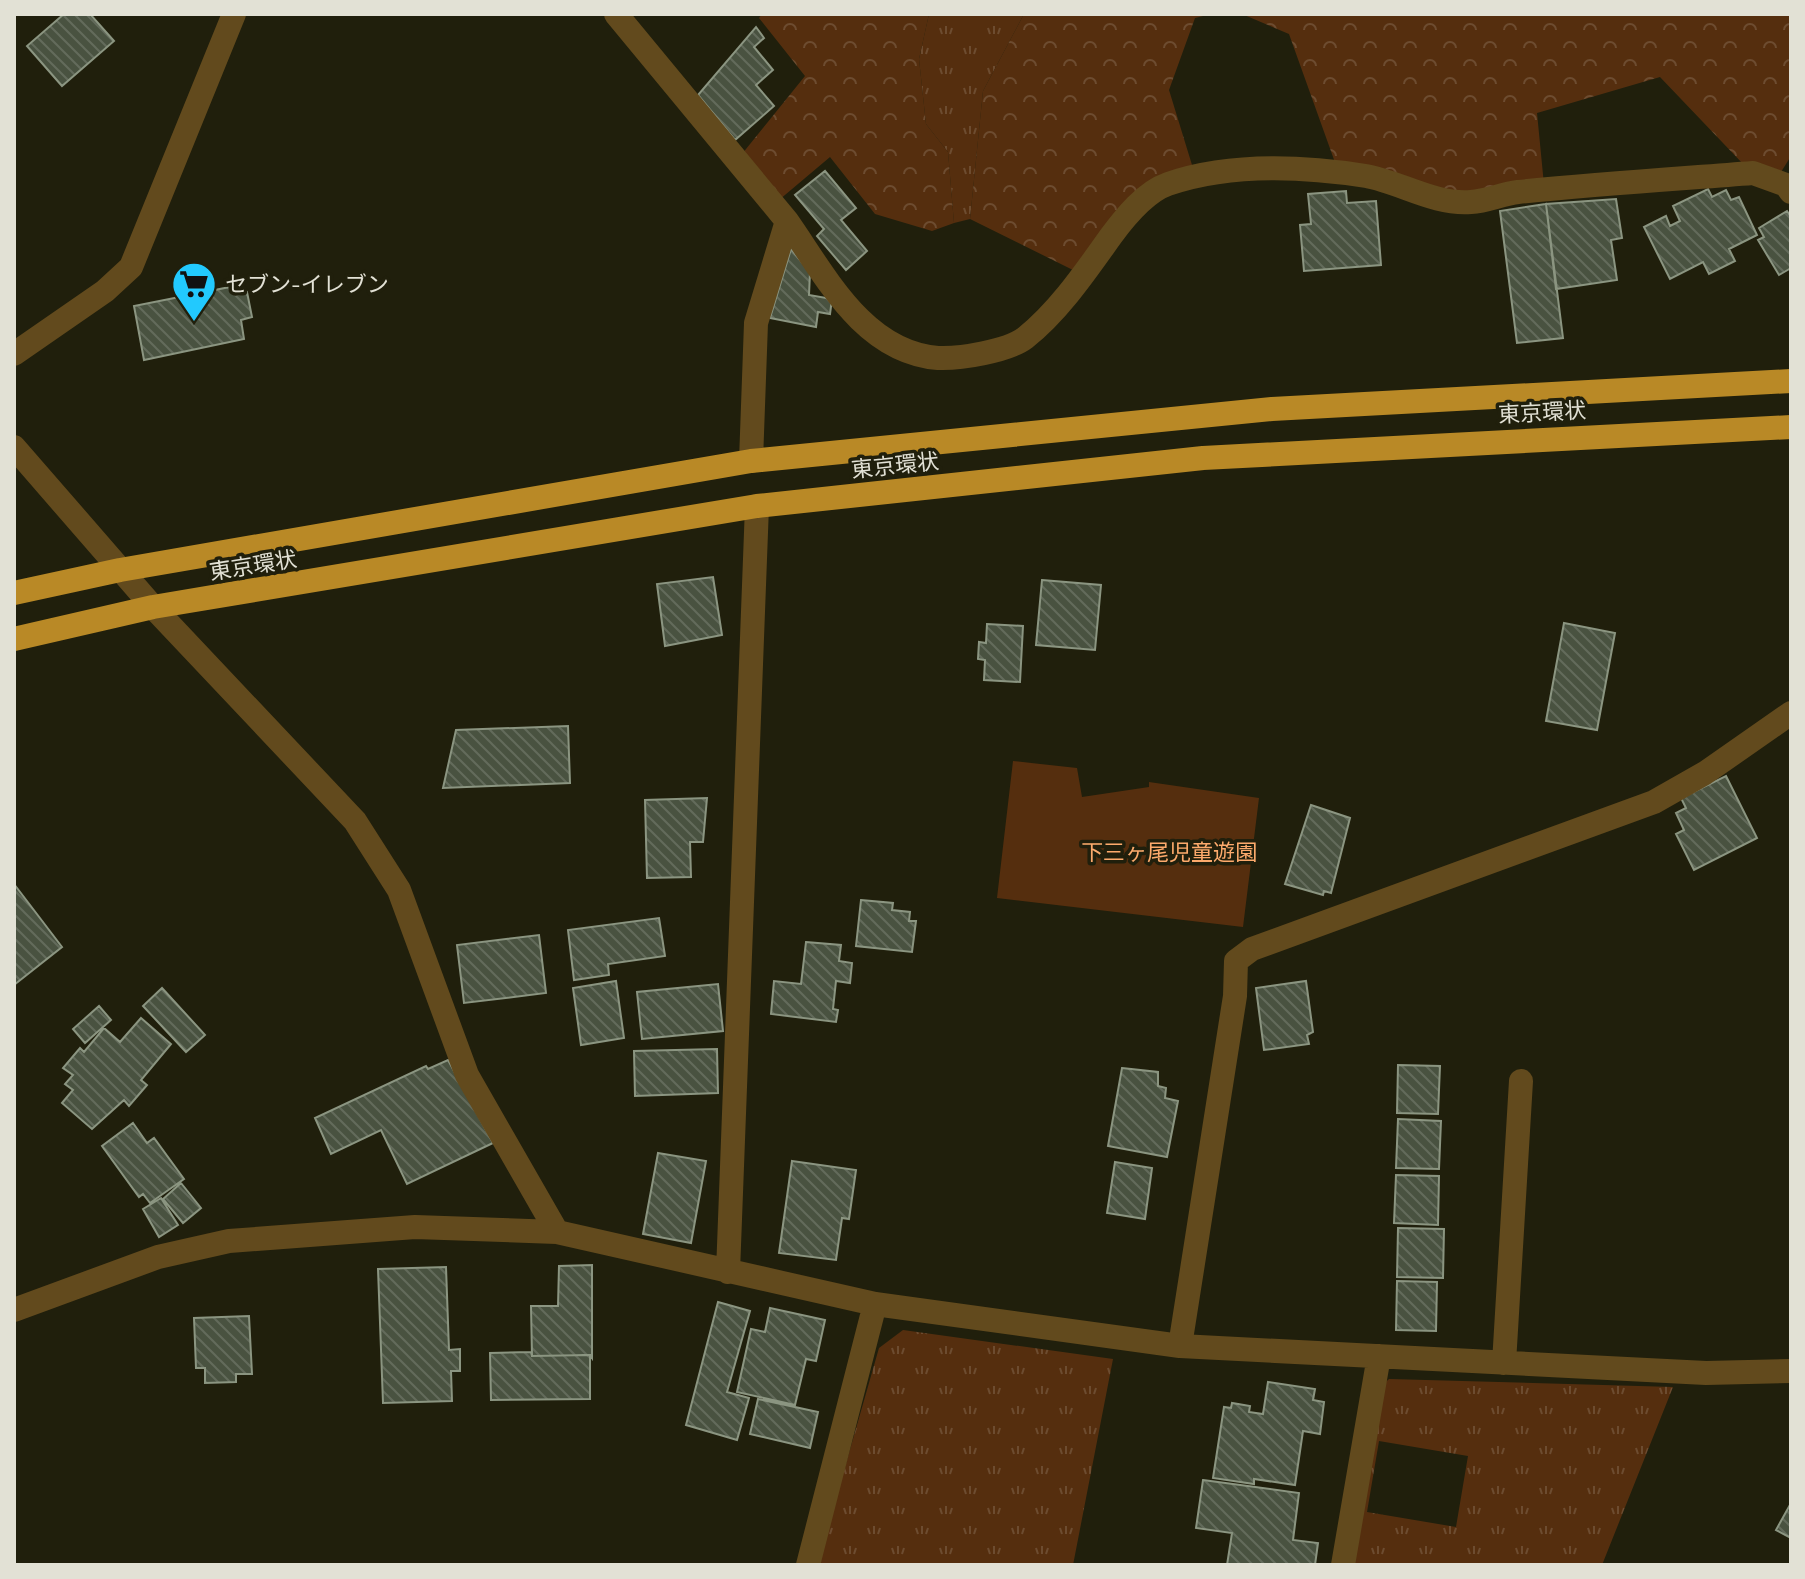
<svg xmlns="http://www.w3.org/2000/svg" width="1805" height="1579" font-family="'Titillium Web','Noto Sans JP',sans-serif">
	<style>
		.grass { fill: url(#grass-tufts); fill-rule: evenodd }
		.forest { fill: url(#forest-crowns) }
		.park { fill: #552e0e }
		.building { fill: url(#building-back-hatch); stroke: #8b9581; stroke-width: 2 }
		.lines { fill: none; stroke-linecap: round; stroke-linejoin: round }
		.minor { stroke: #624a1d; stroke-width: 24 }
		.highway { stroke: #b98926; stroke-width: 24 }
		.labels { text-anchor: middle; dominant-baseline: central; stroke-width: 7; stroke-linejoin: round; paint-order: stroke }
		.poi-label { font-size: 22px; fill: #e2e1d5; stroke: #201f0c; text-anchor: start }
		.street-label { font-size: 22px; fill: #e2e1d5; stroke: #201f0c }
		.park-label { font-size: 22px; fill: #fcaa6c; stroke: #201f0c }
	</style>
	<defs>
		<pattern id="grass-tufts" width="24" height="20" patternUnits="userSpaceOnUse" patternTransform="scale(2)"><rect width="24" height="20" fill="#552e0e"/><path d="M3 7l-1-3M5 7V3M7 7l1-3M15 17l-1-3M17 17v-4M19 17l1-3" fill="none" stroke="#6d4c30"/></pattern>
		<pattern id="forest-crowns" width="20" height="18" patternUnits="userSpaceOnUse" patternTransform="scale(2)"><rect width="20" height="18" fill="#552e0e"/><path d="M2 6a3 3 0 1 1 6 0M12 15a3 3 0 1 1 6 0" fill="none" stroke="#6d4c30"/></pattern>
		<pattern id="building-back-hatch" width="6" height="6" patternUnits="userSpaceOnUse" patternTransform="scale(2)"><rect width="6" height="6" fill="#495240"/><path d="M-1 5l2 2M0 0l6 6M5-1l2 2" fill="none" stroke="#636b5b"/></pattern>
	</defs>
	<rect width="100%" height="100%" fill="#201f0c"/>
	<!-- grass -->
	<path class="grass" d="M 929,14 L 1024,14 L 983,91 L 970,219 L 954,223 L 948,152 L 926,124 L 919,59 Z
		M 903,1330 L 1113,1359 L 1073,1565 L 817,1565 L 879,1348 Z
		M 1389,1379 L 1638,1386 L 1673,1387 L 1602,1565 L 1348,1565 L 1377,1390 ZM 1379,1441 L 1468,1456 L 1456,1527 L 1367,1512 Z"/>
	<!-- forest -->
	<path class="forest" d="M 762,14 L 929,14 L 919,59 L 926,124 L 948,152 L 954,223 L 932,231 L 875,214 L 830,157 L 779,200 L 742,154 L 805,76 L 759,18 Z
		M 1024,14 L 1211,14 L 1195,18 L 1169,90 L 1192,165 L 1075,271 L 970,219 L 983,91 Z
		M 1242,14 L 1791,14 L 1791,156 L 1781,172 L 1744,165 L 1660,77 L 1537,113 L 1544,185 L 1483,192 L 1451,191 L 1337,168 L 1289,34 Z"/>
	<!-- park -->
	<path class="park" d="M 1013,761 L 1077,768 L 1082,797 L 1149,787 L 1149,782 L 1259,798 L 1243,927 L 997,898 Z"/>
	<!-- building -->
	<path class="building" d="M 64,14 L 90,14 L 114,41 L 62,86 L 27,46 Z
		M 756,27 L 764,38 L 754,47 L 773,70 L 756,85 L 774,106 L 735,140 L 698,95 Z
		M 825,171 L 856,208 L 841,220 L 867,251 L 846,270 L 817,236 L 824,229 L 795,195 Z
		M 1708,189 L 1712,197 L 1726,190 L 1731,200 L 1739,197 L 1757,235 L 1729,249 L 1735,261 L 1709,274 L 1703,262 L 1670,279 L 1644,227 L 1666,216 L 1670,226 L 1680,221 L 1673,206 Z
		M 1346,191 L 1347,203 L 1376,201 L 1381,265 L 1304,271 L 1300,225 L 1311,224 L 1308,194 Z
		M 1616,199 L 1622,238 L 1611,240 L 1617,280 L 1556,289 L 1546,204 Z
		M 1546,204 L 1563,338 L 1517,343 L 1500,211 Z
		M 1787,211 L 1791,217 L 1791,268 L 1779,275 L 1758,240 L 1764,237 L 1759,228 Z
		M 791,249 L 810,272 L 809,295 L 832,299 L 830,314 L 818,312 L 816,327 L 770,318 Z
		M 235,286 L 237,295 L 247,292 L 252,317 L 241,320 L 244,339 L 144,360 L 134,306 Z
		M 713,577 L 722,635 L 665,646 L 657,584 Z
		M 1042,580 L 1101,585 L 1095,650 L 1036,645 Z
		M 1564,623 L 1615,633 L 1597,730 L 1546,721 Z
		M 987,624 L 1023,626 L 1020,682 L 984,680 L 985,660 L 978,659 L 979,642 L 986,643 Z
		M 568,726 L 570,783 L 443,788 L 456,730 Z
		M 1726,776 L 1757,838 L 1694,870 L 1676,834 L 1684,830 L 1676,813 L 1686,808 L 1681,798 Z
		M 707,798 L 703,842 L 690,842 L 691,877 L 647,878 L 645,800 Z
		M 1311,805 L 1350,818 L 1331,893 L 1324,891 L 1323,895 L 1285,884 Z
		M 14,884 L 62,947 L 14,985 Z
		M 861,900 L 893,903 L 892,910 L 910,912 L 909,921 L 916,921 L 912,952 L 856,946 Z
		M 659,918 L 665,956 L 608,964 L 609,975 L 574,980 L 568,930 Z
		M 539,935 L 546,993 L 464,1003 L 457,945 Z
		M 806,942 L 841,945 L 839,961 L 852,963 L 850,983 L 836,981 L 833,1009 L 838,1010 L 836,1022 L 771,1014 L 774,981 L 801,984 Z
		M 616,981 L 624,1038 L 581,1045 L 573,988 Z
		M 1306,981 L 1313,1032 L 1307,1035 L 1309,1044 L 1264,1050 L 1256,988 Z
		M 718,984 L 723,1031 L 642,1039 L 637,992 Z
		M 162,988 L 205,1035 L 186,1052 L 143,1006 Z
		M 99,1006 L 111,1020 L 85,1043 L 73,1029 Z
		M 141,1018 L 171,1044 L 141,1080 L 147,1085 L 129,1106 L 124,1100 L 92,1129 L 62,1103 L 73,1090 L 65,1084 L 73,1075 L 63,1068 L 80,1048 L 84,1052 L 104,1028 L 120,1042 Z
		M 717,1049 L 718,1093 L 635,1096 L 634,1051 Z
		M 448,1060 L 493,1143 L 407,1184 L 381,1130 L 331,1154 L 315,1118 L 426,1066 L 428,1069 Z
		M 1398,1065 L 1440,1066 L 1438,1114 L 1397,1113 Z
		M 1122,1068 L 1158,1072 L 1158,1086 L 1166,1088 L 1165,1098 L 1178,1101 L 1167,1157 L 1108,1146 Z
		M 1398,1119 L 1441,1121 L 1439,1169 L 1396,1168 Z
		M 133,1123 L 147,1143 L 154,1138 L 184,1179 L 150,1203 L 143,1194 L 139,1197 L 102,1146 Z
		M 658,1153 L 706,1161 L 691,1243 L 643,1234 Z
		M 792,1161 L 856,1170 L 849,1219 L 842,1218 L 836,1260 L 779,1253 Z
		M 1115,1162 L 1152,1168 L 1145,1219 L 1107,1213 Z
		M 1396,1175 L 1439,1176 L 1438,1225 L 1394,1223 Z
		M 181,1183 L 201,1208 L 183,1223 L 163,1199 Z
		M 161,1198 L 178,1225 L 159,1237 L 143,1209 Z
		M 1398,1228 L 1444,1229 L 1443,1278 L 1397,1277 Z
		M 592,1265 L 592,1358 L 590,1355 L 532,1356 L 531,1306 L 558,1306 L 559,1266 Z
		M 446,1267 L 449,1350 L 460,1349 L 460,1371 L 451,1371 L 452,1401 L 383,1403 L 378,1269 Z
		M 1397,1281 L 1437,1282 L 1436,1331 L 1396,1330 Z
		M 718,1302 L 750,1311 L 727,1392 L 749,1398 L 737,1440 L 686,1425 Z
		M 770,1308 L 825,1320 L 816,1361 L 806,1359 L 795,1405 L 737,1392 L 751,1329 L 765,1332 Z
		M 249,1316 L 252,1374 L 236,1374 L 236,1382 L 205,1383 L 205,1368 L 196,1368 L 194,1318 Z
		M 531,1352 L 532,1356 L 590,1355 L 590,1399 L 491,1400 L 490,1353 Z
		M 1268,1382 L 1315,1389 L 1313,1400 L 1324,1402 L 1320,1434 L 1303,1431 L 1295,1485 L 1254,1479 L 1254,1484 L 1213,1478 L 1224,1407 L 1231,1408 L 1232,1403 L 1250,1406 L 1249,1412 L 1263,1414 Z
		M 758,1399 L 818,1412 L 810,1448 L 750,1434 Z
		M 1203,1480 L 1299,1493 L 1293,1540 L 1318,1543 L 1315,1565 L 1227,1565 L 1232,1533 L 1196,1528 Z
		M 1791,1503 L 1791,1538 L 1776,1530 Z"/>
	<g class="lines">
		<!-- minor -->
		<path class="minor" d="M 616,14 L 787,221 L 756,323 L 751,461
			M 787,221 C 825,275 863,352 938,358 C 960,359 1008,351 1025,338 C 1059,311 1086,271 1111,236 C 1125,217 1145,192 1168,184 C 1229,163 1302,166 1366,176 C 1400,182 1434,205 1471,202 C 1487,201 1502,194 1518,192 C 1596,184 1675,179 1753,173 L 1786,185 L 1791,192
			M 14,354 L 105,291 L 131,267 L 234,14
			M 14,447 L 153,607 L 355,821 L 399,890 L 467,1075 L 557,1232
			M 728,1272 L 757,506
			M 14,1310 L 158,1257 L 229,1241 L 415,1227 L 557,1232 L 875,1304 L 1180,1346 L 1706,1373 L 1791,1371
			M 1180,1346 L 1235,996 L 1236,961 L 1252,949 L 1654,802 L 1705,773 L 1791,713
			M 1504,1363 L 1521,1081
			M 808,1565 L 875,1304
			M 1343,1565 L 1379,1356"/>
		<!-- highway -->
		<path class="highway" d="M 14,593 L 120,570 L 751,461 L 1272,409 L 1791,381
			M 14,639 L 153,607 L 757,506 L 1203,458 L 1791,427"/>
	</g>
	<!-- icons -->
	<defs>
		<g id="supermarket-pin" transform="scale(2.3)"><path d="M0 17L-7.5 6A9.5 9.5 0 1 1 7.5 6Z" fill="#22c9fe" stroke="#201f0c"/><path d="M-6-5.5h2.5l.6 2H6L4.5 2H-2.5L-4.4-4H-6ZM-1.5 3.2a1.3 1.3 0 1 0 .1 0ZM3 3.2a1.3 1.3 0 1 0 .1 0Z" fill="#111"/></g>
	</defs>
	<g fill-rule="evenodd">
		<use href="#supermarket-pin" x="194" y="284"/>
	</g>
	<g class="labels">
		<!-- poi labels -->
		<g class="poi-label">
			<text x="225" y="284">セブン-イレブン</text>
		</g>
		<!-- street labels -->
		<g class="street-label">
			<text transform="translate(1542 412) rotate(-3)">東京環状</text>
			<text transform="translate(895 465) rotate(-6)">東京環状</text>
			<text transform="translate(253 565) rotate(-9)">東京環状</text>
		</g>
		<!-- park labels -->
		<g class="park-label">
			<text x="1169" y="852">下三ヶ尾児童遊園</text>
		</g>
	</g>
	<!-- border -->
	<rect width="1805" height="1579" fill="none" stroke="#e2e1d5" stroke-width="32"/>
</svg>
